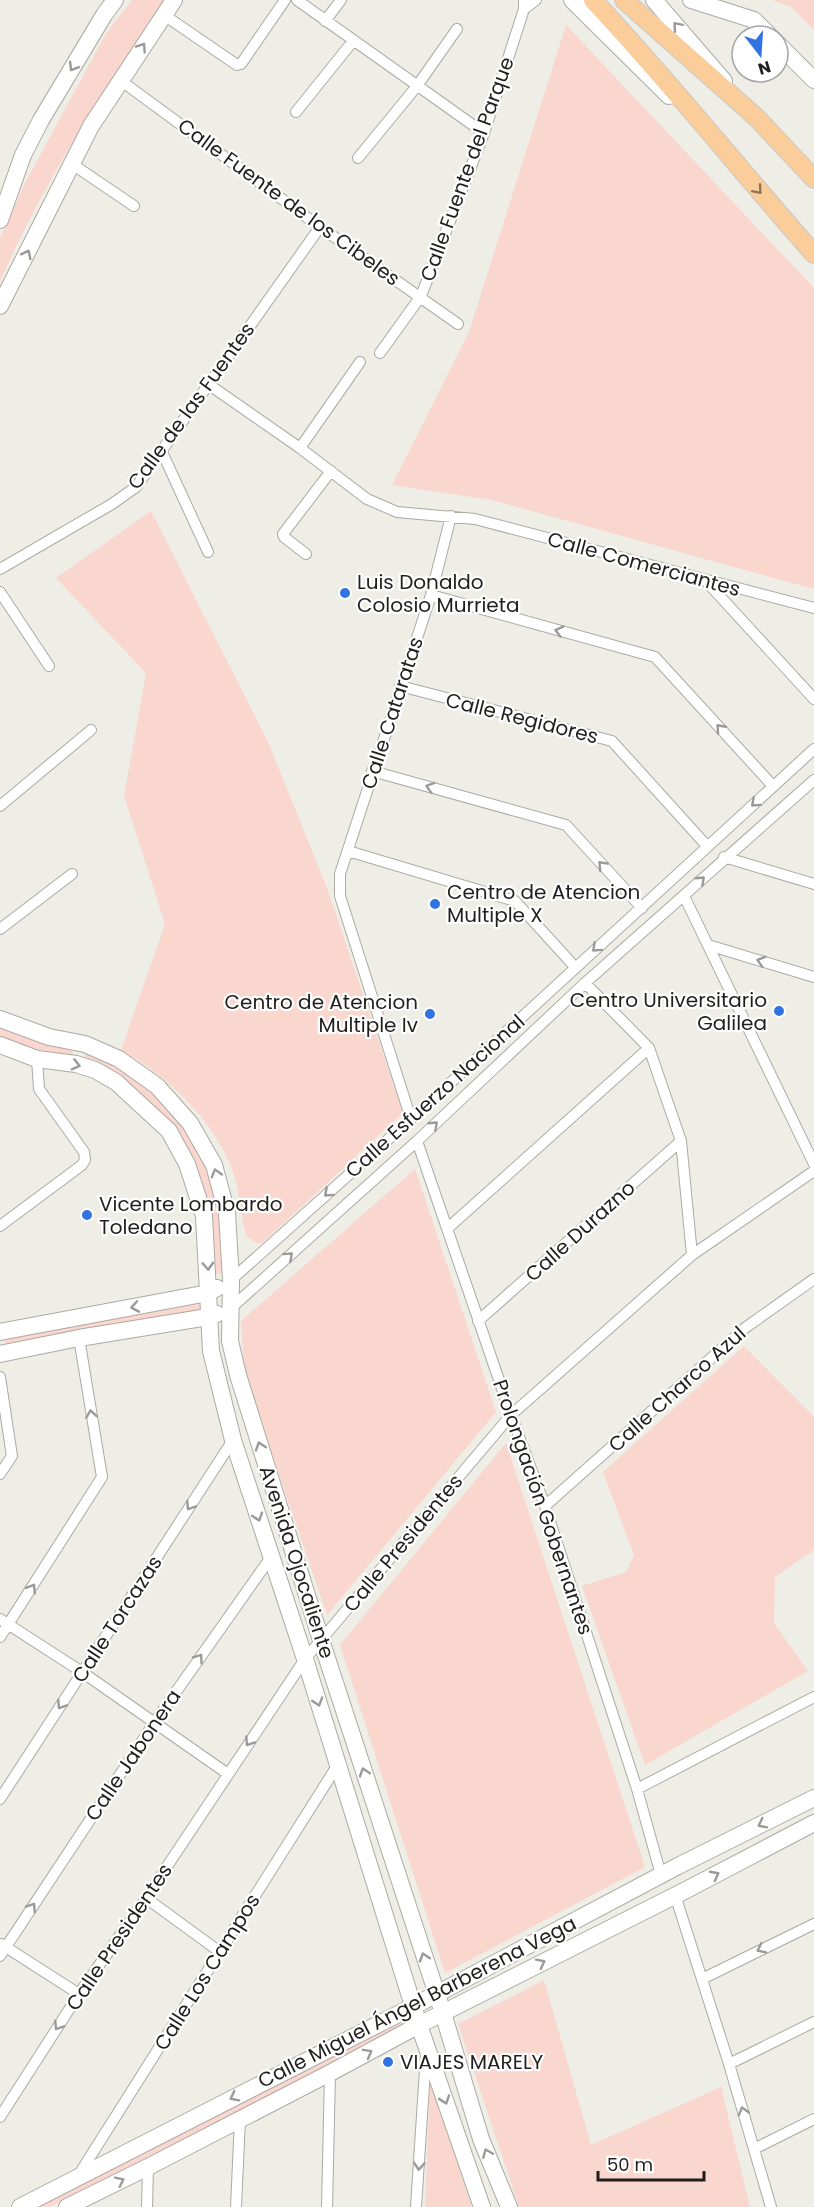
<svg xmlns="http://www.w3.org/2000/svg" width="814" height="2207" font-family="Poppins,sans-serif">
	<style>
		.green { fill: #f9d6ce }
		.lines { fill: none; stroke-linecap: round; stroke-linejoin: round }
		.street-casing { stroke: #abaaa3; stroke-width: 12 }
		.secondary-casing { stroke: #abaaa3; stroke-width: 18 }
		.primary-casing { stroke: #c9c9c9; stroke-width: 20 }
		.street { stroke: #fff; stroke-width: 10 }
		.secondary { stroke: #fff; stroke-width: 16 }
		.primary { stroke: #fbcd9a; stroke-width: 18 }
		.oneway { stroke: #9b9a99 }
		.oneway2 { stroke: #8e765c }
		.poi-dot { fill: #3173e0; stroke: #fff; stroke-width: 2 }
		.labels { text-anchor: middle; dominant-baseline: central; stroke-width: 4.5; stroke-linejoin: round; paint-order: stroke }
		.street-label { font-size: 20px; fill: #201f1d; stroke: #fff }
		.poi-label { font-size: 20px; fill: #201f1d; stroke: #fff; text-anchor: start }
	</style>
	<rect width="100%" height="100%" fill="#eeede6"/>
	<!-- green -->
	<path class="green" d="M 132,0 L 164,0 C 103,90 44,182 0,281 L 0,238 L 25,183 L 107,32 Z
		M 772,0 L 814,0 L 814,30 L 791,7 Z
		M 566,25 L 814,288 L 814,589 L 492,500 L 392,485 L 469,332 Z
		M 151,511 L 268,742 L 327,888 L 403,1113 L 262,1243 L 256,1243 L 247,1236 C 239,1215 240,1190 232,1169 C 214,1121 166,1074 121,1050 L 165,924 L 124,796 L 146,673 L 56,578 Z
		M 0,1027 L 73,1051 L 71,1058 L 22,1045 L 0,1036 Z
		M 88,1050 C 155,1088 201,1128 218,1207 C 222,1228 222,1250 223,1272 L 214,1275 L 192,1159 L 82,1060 Z
		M 415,1169 L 496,1412 L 327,1615 L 244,1371 L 241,1321 Z
		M 201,1304 L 201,1313 L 6,1344 L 4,1337 Z
		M 744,1346 L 814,1417 L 814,1550 L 775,1577 L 774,1623 L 808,1671 L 645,1765 L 582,1586 L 626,1572 L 634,1555 L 603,1472 Z
		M 506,1443 L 645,1867 L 445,1973 L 340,1645 Z
		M 544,1980 L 591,2145 L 721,2087 L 750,2207 L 519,2207 L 458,2024 Z
		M 408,2014 L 413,2023 L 50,2207 L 33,2207 Z
		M 430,2082 L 472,2207 L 425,2207 Z"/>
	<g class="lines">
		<!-- street casing -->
		<g class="street-casing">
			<path id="street" d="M 297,0 L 484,133
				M 524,9 L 536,0
				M 164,15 L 237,65 L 241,64 L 285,0
				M 325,21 L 341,0
				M 120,80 L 320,227 L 458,324
				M 296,112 L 353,41
				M 358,158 L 417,86 L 457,29
				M 72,164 L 134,206
				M 380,353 L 421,296 L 484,133 L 524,9 L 524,0
				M 208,384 L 300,448 L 367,499 L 397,512 L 475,519 L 814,608
				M 300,448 L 360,362
				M 162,452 L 208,552
				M 306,554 L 284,537 L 283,534 L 331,471
				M 0,569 L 112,504 L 136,487 L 320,227
				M 705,580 L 814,699
				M 0,592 L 49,666
				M 431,595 L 655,657 L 773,786
				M 400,686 L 612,741 L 707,846
				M 372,771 L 566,825 L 642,908
				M 0,806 L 91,730
				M 348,851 L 515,901 L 575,967
				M 724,857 L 814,884
				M 684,896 L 814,1164
				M 0,929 L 72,874
				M 708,945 L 814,977
				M 585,983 L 649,1048 L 681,1141 L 692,1255
				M 411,1119 L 340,896 L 340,874 L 431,595 L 451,516
				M 417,1141 L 511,1415 L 545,1506 L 637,1789 L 661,1875
				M 0,1226 L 82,1165 L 85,1160 L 84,1152 L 39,1089 L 37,1059
				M 448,1228 L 649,1048
				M 231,1280 L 411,1119 L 814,749
				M 230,1309 L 417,1141 L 585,983 L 814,780
				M 478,1321 L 681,1141
				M 0,1377 L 12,1456 L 0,1474
				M 545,1506 L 745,1328 L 814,1279
				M 0,1619 L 82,1672 L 228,1774
				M 0,1637 L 102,1477 L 79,1338
				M 637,1789 L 814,1697
				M 0,1799 L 233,1440
				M 675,1895 L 729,2064 L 771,2207
				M 146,1898 L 220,1952
				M 1,1944 L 79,1994
				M 0,1956 L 154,1723 L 271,1557
				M 702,1979 L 814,1924
				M 729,2064 L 814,2022
				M 0,2117 L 79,1994 L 146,1898 L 305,1659 L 511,1415 L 692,1255 L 814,1171
				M 754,2149 L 814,2119
				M 78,2176 L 337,1766
				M 147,2207 L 148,2167
				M 236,2207 L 240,2119
				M 327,2207 L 330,2073
				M 416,2207 L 426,2054"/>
		</g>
		<!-- secondary casing -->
		<g class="secondary-casing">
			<path id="secondary" d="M 572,0 L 669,96
				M 654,0 L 724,81
				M 691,0 L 754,20 L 770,36
				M 778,44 L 814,80
				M 0,220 L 23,155 L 41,120 L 104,15 L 115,0
				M 0,306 L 91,126 L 174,0
				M 0,1019 L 49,1037 L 85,1044 L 119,1059 L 157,1086 L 190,1123 L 214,1165 L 227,1213 L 231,1280 L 230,1341 L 238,1375 L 321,1640 L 443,2013 L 481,2139 L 509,2207
				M 0,1045 L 37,1059 L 76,1064 L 95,1070 L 116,1082 L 169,1131 L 187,1164 L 204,1216 L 211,1351 L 233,1440 L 305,1659 L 419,2025 L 482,2207
				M 0,1332 L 208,1293 L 217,1288
				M 0,1354 L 79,1338 L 208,1317 L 217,1314
				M 20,2207 L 414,2006 L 678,1866 L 814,1798
				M 67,2207 L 148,2167 L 330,2073 L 419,2025 L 688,1889 L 814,1823"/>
		</g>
		<!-- primary casing -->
		<g class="primary-casing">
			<path id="primary" d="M 593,0 C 670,82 740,170 814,254
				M 624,0 L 757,118 L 814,179"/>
		</g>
		<!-- street -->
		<use href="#street" class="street"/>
		<!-- secondary -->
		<use href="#secondary" class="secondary"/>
		<!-- primary -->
		<use href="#primary" class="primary"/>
	</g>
	<!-- one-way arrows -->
	<defs><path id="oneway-chevron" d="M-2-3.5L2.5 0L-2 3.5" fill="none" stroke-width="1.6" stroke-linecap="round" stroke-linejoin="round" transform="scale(1.5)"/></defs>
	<g class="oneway">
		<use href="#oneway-chevron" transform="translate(677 26) rotate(-131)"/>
		<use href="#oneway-chevron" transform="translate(142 47) rotate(-56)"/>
		<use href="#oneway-chevron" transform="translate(73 67) rotate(121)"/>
		<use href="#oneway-chevron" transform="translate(27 254) rotate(-63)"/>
		<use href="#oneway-chevron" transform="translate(559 631) rotate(-165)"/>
		<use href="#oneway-chevron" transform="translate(720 728) rotate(-132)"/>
		<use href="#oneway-chevron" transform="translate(430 787) rotate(-164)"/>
		<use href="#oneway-chevron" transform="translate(755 803) rotate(138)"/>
		<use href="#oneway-chevron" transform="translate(602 865) rotate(-133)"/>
		<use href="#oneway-chevron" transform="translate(701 880) rotate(-43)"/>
		<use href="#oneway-chevron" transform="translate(596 948) rotate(138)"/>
		<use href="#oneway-chevron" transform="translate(761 961) rotate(-163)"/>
		<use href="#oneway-chevron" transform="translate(76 1065) rotate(14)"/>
		<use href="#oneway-chevron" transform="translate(434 1125) rotate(-43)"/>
		<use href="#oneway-chevron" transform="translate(216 1173) rotate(-106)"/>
		<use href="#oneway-chevron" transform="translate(328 1193) rotate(138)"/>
		<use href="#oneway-chevron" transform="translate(289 1256) rotate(-42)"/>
		<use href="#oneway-chevron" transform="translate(208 1266) rotate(87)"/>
		<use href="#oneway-chevron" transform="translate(135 1307) rotate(170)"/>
		<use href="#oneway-chevron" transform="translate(91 1414) rotate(-99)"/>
		<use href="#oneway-chevron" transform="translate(260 1446) rotate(-108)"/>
		<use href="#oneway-chevron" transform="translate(190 1506) rotate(123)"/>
		<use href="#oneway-chevron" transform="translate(258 1517) rotate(72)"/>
		<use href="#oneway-chevron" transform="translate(32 1588) rotate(-58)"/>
		<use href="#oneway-chevron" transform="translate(199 1658) rotate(-55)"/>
		<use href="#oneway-chevron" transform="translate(318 1702) rotate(73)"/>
		<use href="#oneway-chevron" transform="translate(61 1705) rotate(123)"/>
		<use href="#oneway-chevron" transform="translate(249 1742) rotate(124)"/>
		<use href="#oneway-chevron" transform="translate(364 1772) rotate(-108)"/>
		<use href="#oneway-chevron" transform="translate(762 1824) rotate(153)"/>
		<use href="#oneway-chevron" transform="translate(715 1875) rotate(-28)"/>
		<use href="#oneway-chevron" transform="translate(32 1907) rotate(-57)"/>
		<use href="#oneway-chevron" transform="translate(761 1949) rotate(154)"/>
		<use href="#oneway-chevron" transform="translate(424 1957) rotate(-108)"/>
		<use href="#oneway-chevron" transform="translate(541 1963) rotate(-27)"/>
		<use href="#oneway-chevron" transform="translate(58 2026) rotate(123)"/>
		<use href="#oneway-chevron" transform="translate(368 2053) rotate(-29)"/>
		<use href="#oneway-chevron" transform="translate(234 2097) rotate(153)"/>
		<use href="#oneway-chevron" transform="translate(445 2100) rotate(71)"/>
		<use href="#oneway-chevron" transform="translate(743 2111) rotate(-106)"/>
		<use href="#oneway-chevron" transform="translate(487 2153) rotate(-112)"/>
		<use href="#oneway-chevron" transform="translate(419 2166) rotate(94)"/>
		<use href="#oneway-chevron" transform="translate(120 2181) rotate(-26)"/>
	</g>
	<use class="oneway2" href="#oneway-chevron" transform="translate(758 190) rotate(49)"/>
	<!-- markers -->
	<g class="poi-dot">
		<circle cx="345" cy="593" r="6"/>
		<circle cx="435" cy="904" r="6"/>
		<circle cx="779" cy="1011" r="6"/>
		<circle cx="430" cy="1014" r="6"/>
		<circle cx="87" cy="1215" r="6"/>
		<circle cx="388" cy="2062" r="6"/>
	</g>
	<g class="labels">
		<!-- street labels -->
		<g class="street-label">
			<text transform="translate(467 169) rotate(-70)">Calle Fuente del Parque</text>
			<text transform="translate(289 202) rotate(36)">Calle Fuente de los Cibeles</text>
			<text transform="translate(191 406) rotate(-54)">Calle de las Fuentes</text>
			<text transform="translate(644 564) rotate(15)">Calle Comerciantes</text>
			<text transform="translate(392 713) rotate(-72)">Calle Cataratas</text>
			<text transform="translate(522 718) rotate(14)">Calle Regidores</text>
			<text transform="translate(435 1096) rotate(-42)">Calle Esfuerzo Nacional</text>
			<text transform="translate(580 1231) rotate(-42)">Calle Durazno</text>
			<text transform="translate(677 1389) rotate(-42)">Calle Charco Azul</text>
			<text transform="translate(543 1507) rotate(71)">Prolongación Gobernantes</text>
			<text transform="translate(403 1543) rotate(-50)">Calle Presidentes</text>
			<text transform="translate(297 1562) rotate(72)">Avenida Ojocaliente</text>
			<text transform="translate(117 1619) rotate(-57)">Calle Torcazas</text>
			<text transform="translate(133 1755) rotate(-56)">Calle Jabonera</text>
			<text transform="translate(119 1937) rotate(-56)">Calle Presidentes</text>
			<text transform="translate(207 1972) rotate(-58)">Calle Los Campos</text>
			<text transform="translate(417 2002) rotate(-27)">Calle Miguel Ángel Barberena Vega</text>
		</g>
		<!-- poi labels -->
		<g class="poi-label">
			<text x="357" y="582">Luis Donaldo<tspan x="357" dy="23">Colosio Murrieta</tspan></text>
			<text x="447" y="892">Centro de Atencion<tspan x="447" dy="23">Multiple X</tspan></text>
			<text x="767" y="1000" text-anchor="end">Centro Universitario<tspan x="767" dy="23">Galilea</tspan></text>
			<text x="418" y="1002" text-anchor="end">Centro de Atencion<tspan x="418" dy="23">Multiple Iv</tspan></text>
			<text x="99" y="1204">Vicente Lombardo<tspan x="99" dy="23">Toledano</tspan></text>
			<text x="400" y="2062">VIAJES MARELY</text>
		</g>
	</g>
	<!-- north arrow -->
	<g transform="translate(760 54) rotate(163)"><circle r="28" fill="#ffffff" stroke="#a6a5a5" stroke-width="1.5"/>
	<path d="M0-4.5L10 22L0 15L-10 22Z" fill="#3173e0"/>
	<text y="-9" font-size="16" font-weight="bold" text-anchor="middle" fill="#201f1d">N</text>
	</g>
	<!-- scale -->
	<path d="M598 2171v9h106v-9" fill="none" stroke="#201f1d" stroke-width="3"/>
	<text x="607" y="2171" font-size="18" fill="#201f1d" stroke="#ffffff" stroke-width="4.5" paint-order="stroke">50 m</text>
</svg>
